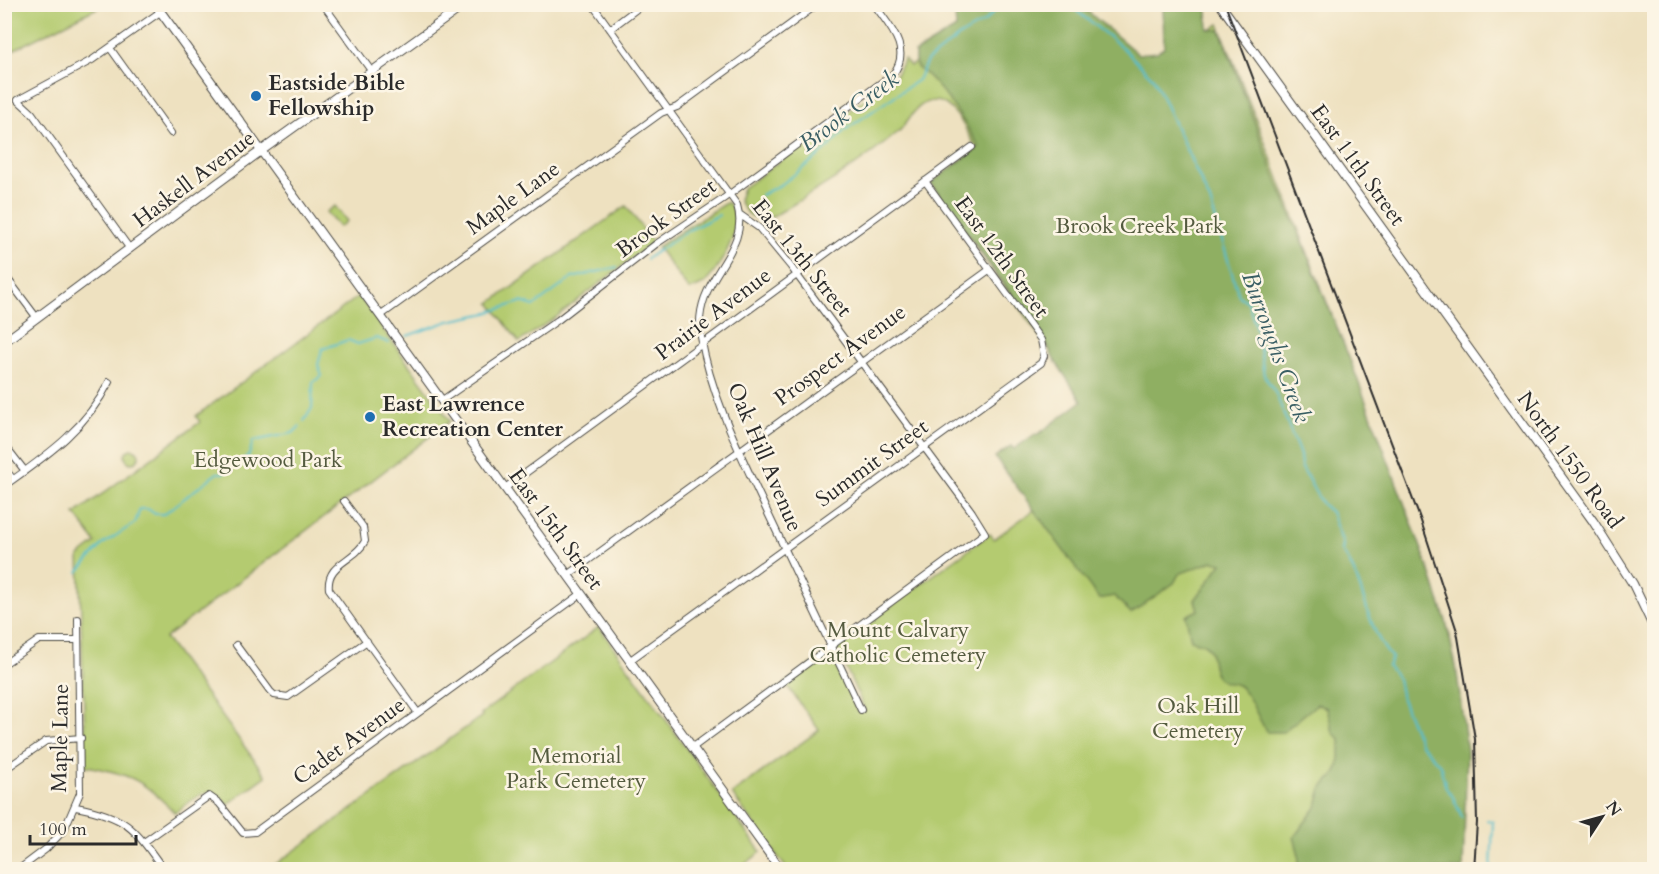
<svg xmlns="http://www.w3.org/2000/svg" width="1659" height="874" font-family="Cardo,serif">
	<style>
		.green { fill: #b4cb6f; stroke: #707b4d; stroke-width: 1.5 }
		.forest { fill: #8faf62; stroke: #5d6d46; stroke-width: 1.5 }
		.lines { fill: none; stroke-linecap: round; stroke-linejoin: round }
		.stream { stroke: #52becd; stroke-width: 2 }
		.street-casing { stroke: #484641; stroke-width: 8 }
		.secondary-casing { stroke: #484641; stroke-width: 10 }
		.street { stroke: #fff; stroke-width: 6 }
		.secondary { stroke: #fff; stroke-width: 8 }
		.rail { stroke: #2b2b2b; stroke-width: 2 }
		.poi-dot { fill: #1f6fb2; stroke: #fcf5e5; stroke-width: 2 }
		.labels { text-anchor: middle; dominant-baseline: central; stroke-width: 5; stroke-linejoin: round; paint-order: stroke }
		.poi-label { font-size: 22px; font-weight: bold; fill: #2b2b2b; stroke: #fcf5e5; text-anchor: start }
		.street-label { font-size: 22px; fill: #2b2b2b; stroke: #fcf5e5 }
		.park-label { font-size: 22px; fill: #545b3f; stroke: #fcf5e5 }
		.water-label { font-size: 24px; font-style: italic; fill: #395e64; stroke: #fcf5e5 }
	</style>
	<rect width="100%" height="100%" fill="#fcf5e5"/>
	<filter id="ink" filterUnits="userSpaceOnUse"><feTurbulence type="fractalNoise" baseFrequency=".0167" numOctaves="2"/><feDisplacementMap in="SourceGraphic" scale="12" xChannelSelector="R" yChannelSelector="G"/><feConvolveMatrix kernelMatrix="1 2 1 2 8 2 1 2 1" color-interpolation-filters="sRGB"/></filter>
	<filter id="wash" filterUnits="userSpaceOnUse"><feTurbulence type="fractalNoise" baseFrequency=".008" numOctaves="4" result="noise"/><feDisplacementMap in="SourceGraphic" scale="24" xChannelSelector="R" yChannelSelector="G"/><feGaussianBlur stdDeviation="1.35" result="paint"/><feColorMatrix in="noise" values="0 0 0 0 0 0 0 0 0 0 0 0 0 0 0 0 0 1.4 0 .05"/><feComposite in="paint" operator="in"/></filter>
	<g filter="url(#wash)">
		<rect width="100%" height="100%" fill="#eee1c0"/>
		<!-- green -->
		<path class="green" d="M 5,4 L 103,4 L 103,5 L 5,54 Z
			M 994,5 L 1147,78 L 1219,24 L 1369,411 L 1435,589 L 1450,636 L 1457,706 L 1370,869 L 787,869 L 732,794 L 819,730 L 785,683 L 825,655 L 832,656 L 858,711 L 864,708 L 836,646 L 990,534 L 994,539 L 1035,509 L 1001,461 L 1085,400 L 931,184 L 976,148 C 968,134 954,101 935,101 C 915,101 909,123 897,133 C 860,165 815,191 774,216 C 757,223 746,216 739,200 L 743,188 L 894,78 L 904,59 L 910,66 Z
			M 727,202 C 749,220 721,266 706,282 C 702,286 695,288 689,290 L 657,247 Z
			M 335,206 L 347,221 L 339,227 L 326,212 Z
			M 626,206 L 653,242 L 555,318 L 519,342 L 490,303 Z
			M 359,296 L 450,421 L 165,638 L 266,776 L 227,805 C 208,780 194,799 175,813 C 143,780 131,774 86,766 L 79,556 L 96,543 L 75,514 L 200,422 L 196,416 Z
			M125 456a7 7 0 1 1 14 0a7 7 0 1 1-14 0Z
			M 599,627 L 761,852 L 737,870 L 269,869 L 482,716 L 481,714 Z"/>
		<!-- forest -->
		<path class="forest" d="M 977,4 L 1080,5 L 1138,54 L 1157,52 L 1164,47 L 1163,5 L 1203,5 L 1207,12 L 1208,29 L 1220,30 L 1270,164 L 1351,362 L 1429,569 L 1446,621 L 1456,666 L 1467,751 L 1463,869 L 1298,869 L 1299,855 L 1294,837 L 1317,806 L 1322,788 L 1336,773 L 1340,759 L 1340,739 L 1333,733 L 1327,708 L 1317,704 L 1283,732 L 1267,732 C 1257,718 1250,692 1237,685 C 1231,682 1224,684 1219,679 C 1209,670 1216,651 1204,644 C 1199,641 1196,643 1191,640 L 1186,616 L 1198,610 L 1195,600 L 1222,563 L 1213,561 L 1179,574 L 1174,583 L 1131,613 L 1114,596 L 1099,599 L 995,457 L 1011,446 L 1014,449 L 1035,434 L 1037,435 L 1082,401 L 1053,358 L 1046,341 L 931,183 L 979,147 C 965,122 949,97 928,76 C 925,73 920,72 917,67 C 914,63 915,58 915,53 L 956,28 L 955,14 Z"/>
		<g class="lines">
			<!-- stream -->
			<path class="stream" d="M 1068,4 L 1123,48 L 1154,79 L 1210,201 L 1239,296 L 1248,302 L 1258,335 L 1264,375 L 1276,394 L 1300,455 L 1301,466 L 1322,504 L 1331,512 L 1343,544 L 1342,551 C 1366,584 1365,628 1392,658 L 1388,666 L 1398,679 L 1402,699 L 1420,743 L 1440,765 L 1446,788 L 1453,797 L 1462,817
				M 4,13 L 14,9 L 15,4
				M 761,195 L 782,184 L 825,151 L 845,130 L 918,80 L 927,61 L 961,35 L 984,22 L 996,10 L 1008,4
				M 646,259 L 687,231 L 719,215
				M 407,336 L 449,321 L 487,313 L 521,302 L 534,306 L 572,278 L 617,267
				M 304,421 L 312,408 L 313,382 L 322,376 L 318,365 L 322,349 L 348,340 L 358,344 L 377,338 L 389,343
				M 78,572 L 103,544 L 135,523 L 140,509 L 148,509 L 155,514 L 164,514 L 217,473 L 223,473 L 249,455 L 253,441 L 293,433 L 300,426
				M 1487,820 L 1493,822 L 1491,870"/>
		</g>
	</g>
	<g filter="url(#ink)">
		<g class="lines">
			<!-- street casing -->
			<g class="street-casing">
				<path id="street" d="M 323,4 L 372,72
					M 592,4 L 737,205 C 752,255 691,277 701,337 C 711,396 740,453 765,507 C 797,575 829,642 861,710
					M 610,29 L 643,4
					M 110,48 L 171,133
					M 130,249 L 32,113 L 18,100 L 92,60 L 160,12
					M 4,274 L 37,318
					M 380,316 L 661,113 L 677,107 L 818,4
					M 441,401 L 558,320 L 656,244 L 723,199 L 893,74 C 913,49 888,25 874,4
					M 4,444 L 25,471
					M 4,468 L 13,479
					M 4,486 C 46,456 86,429 109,382
					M 505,488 L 972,147
					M 344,501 L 363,527 L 365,541 C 355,561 326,563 329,589 L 418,713
					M 568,575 L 989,270
					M 236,645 L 270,691 L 274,695 L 288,697 L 367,641
					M 629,661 L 1041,363 L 1044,356 L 1041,340 L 925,181
					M 4,664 L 39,640 L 78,640
					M 692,748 L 985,533 L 972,512 L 791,267 L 759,228 L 739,214
					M 4,770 L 46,741 L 81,738
					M 76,807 C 128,817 134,828 164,870
					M 144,842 L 209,796 L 219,803 L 243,833 L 255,832 L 581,594
					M 18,870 L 46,849 L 64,830 L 80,793 L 78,619"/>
			</g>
			<!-- secondary casing -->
			<g class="secondary-casing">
				<path id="secondary" d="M 155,4 L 781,870
					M 1220,4 L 1593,521 L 1633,584 L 1654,628
					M 4,342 L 254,156 L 466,4"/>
			</g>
			<!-- street -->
			<use href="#street" class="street"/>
			<!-- secondary -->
			<use href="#secondary" class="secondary"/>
			<!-- rail -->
			<path class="rail" d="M 1225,4 L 1421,521 L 1457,631 L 1475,739 L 1477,822 L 1474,870"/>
		</g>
	</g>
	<!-- markers -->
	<g class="poi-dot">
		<circle cx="256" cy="96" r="6"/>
		<circle cx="370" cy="417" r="6"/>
	</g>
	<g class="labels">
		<!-- poi labels -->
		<g class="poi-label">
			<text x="268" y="83">Eastside Bible<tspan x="268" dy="25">Fellowship</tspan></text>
			<text x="382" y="404">East Lawrence<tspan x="382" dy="25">Recreation Center</tspan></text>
		</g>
		<!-- street labels -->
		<g class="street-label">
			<text transform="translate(1358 165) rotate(54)">East 11th Street</text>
			<text transform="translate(194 179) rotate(-37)">Haskell Avenue</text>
			<text transform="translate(513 198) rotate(-36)">Maple Lane</text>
			<text transform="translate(666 218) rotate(-36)">Brook Street</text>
			<text transform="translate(1002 257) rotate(54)">East 12th Street</text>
			<text transform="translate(802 258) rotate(51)">East 13th Street</text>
			<text transform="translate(713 314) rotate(-37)">Prairie Avenue</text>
			<text transform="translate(840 355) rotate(-36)">Prospect Avenue</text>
			<text transform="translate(765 457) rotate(67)">Oak Hill Avenue</text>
			<text transform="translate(1570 460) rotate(54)">North 1550 Road</text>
			<text transform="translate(872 463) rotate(-36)">Summit Street</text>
			<text transform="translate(556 529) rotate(54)">East 15th Street</text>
			<text transform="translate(60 738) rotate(-89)">Maple Lane</text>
			<text transform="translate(349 741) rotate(-36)">Cadet Avenue</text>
		</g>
		<!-- park labels -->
		<g class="park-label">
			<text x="1140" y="226">Brook Creek Park</text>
			<text x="268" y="460">Edgewood Park</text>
			<text x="898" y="630">Mount Calvary<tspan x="898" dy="25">Catholic Cemetery</tspan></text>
			<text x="1198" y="706">Oak Hill<tspan x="1198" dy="25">Cemetery</tspan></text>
			<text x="576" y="756">Memorial<tspan x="576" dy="25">Park Cemetery</tspan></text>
		</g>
		<!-- water labels -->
		<g class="water-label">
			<text transform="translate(849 111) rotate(-37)">Brook Creek</text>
			<text transform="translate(1276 347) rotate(70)">Burroughs Creek</text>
		</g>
	</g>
	<!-- margin -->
	<rect width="1659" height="874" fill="none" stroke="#fcf5e5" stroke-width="24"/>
	<!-- north arrow -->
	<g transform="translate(1602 817) rotate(54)" stroke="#fcf5e5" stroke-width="4.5" paint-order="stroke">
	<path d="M0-4.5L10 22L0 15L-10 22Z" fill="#2b2b2b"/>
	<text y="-9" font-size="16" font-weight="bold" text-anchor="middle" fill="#2b2b2b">N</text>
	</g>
	<!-- scale -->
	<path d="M30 835v9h106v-9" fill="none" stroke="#2b2b2b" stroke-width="3"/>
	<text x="39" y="835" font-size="18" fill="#2b2b2b" stroke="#fcf5e5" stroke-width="4.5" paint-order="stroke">100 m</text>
</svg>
